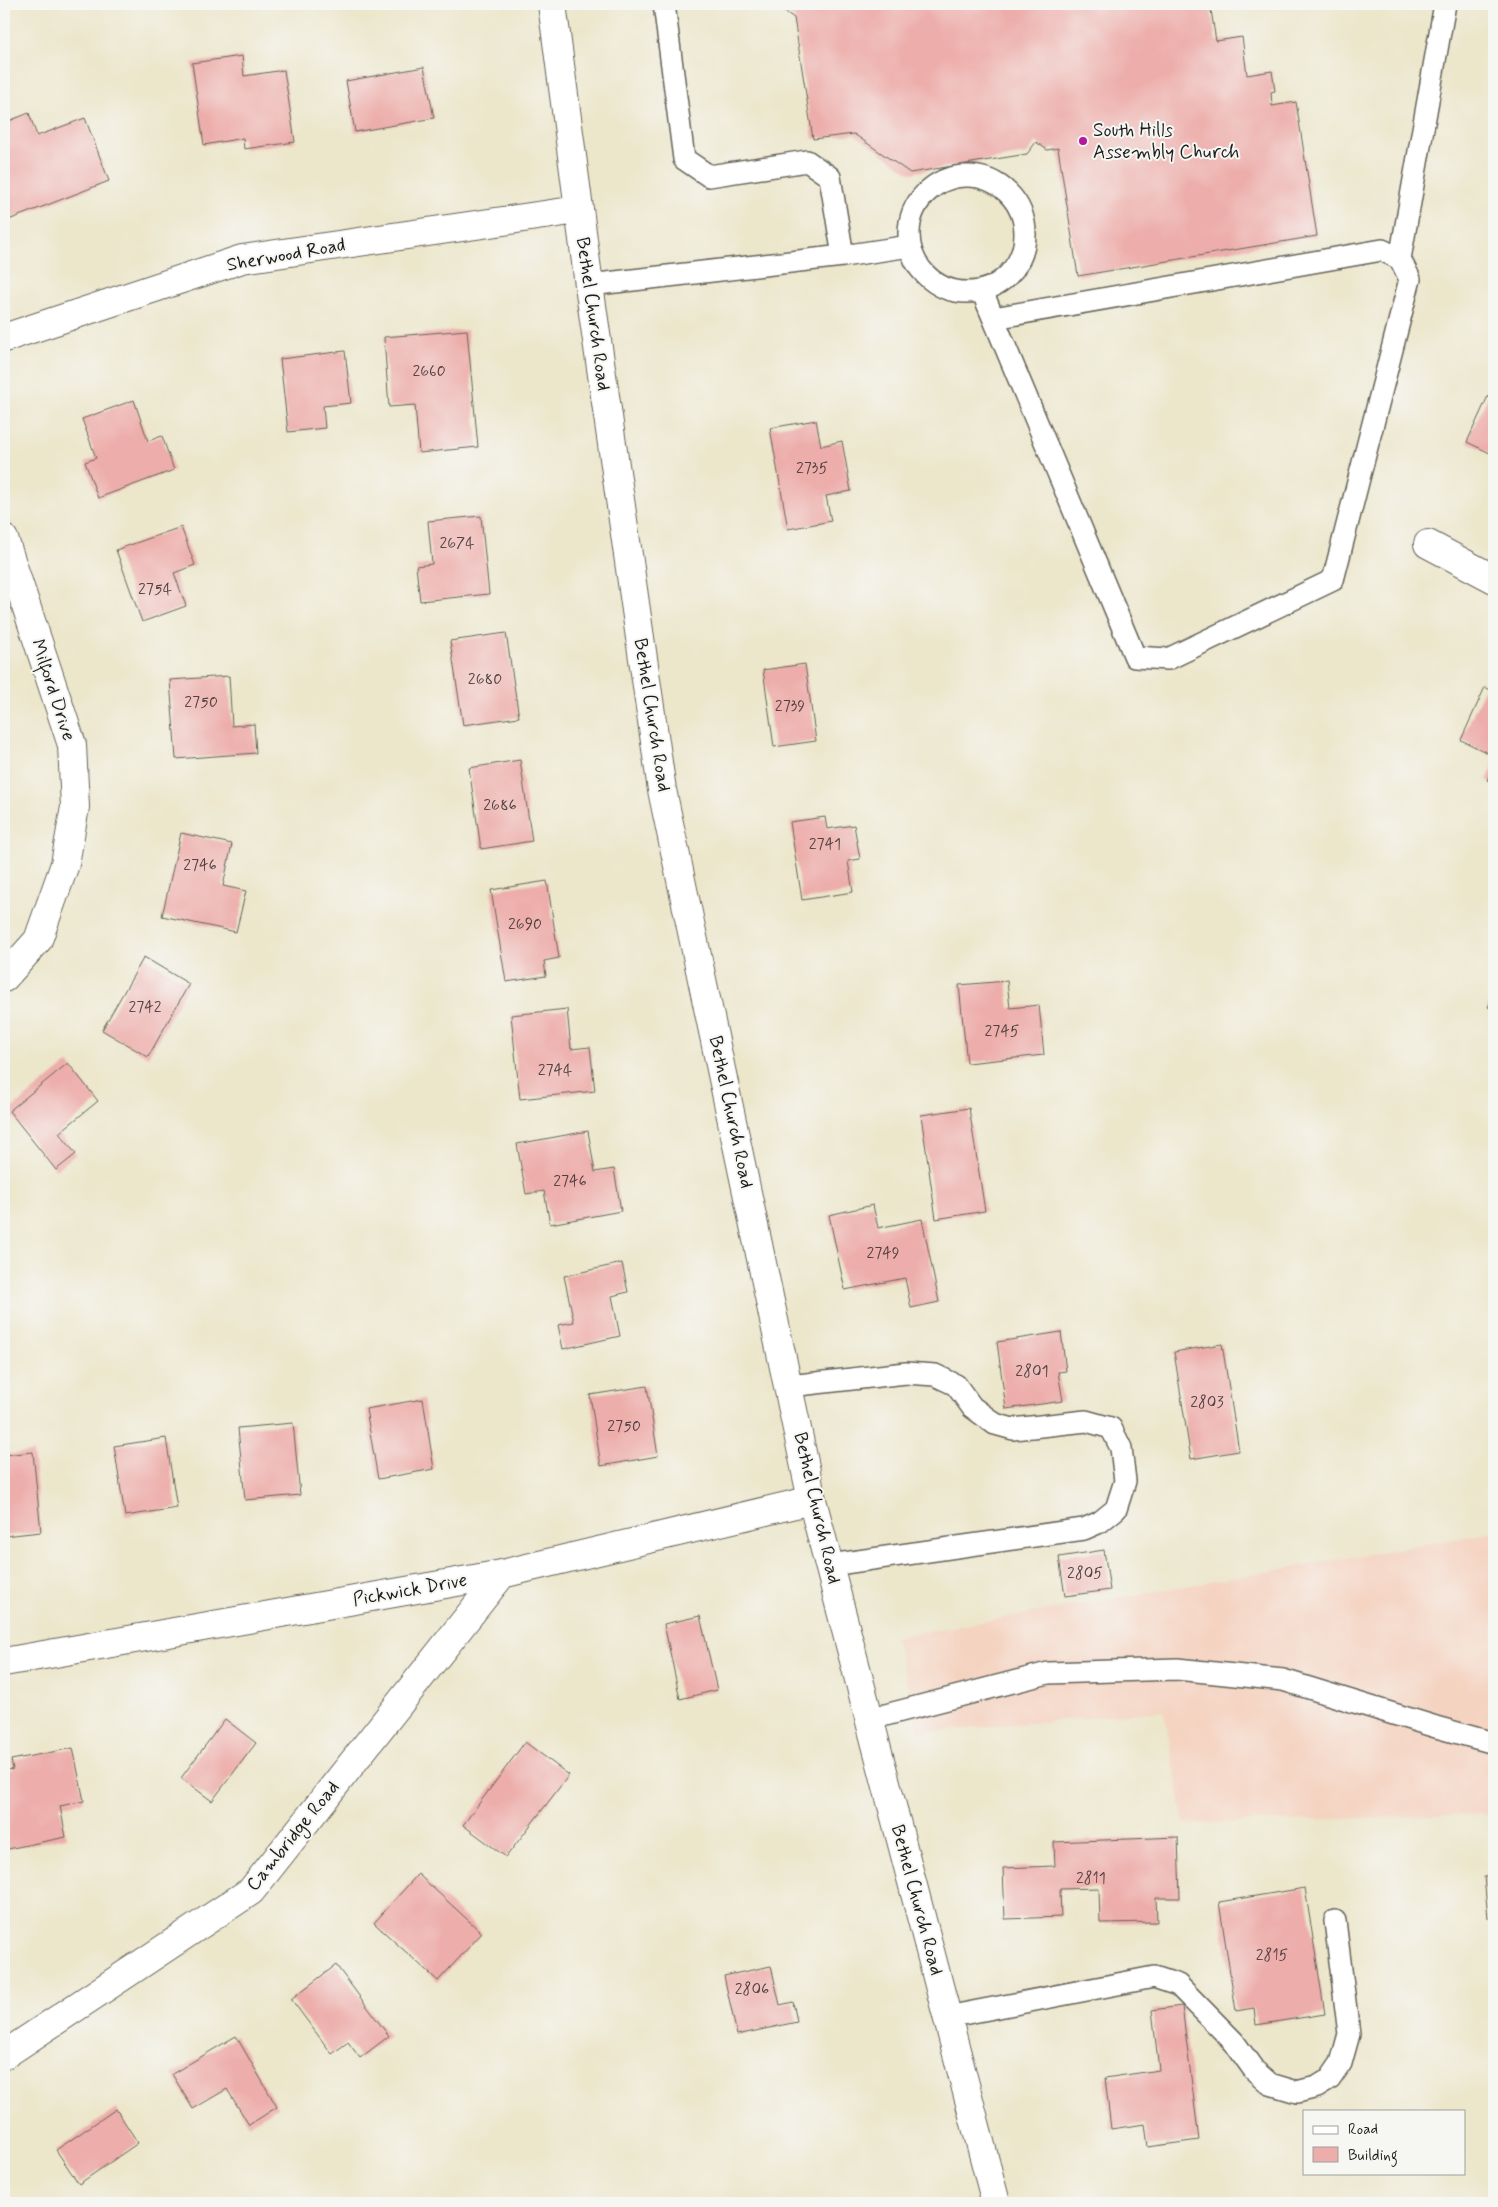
<svg xmlns="http://www.w3.org/2000/svg" width="1498" height="2207" font-family="Mynerve,sans-serif">
	<style>
		.built { fill: #f5d3c1 }
		.building { fill: #edadaa }
		.lines { fill: none; stroke-linecap: round; stroke-linejoin: round }
		.lane-casing { stroke: #656359; stroke-width: 24 }
		.street-casing { stroke: #656359; stroke-width: 30 }
		.secondary-casing { stroke: #656359; stroke-width: 30 }
		.lane { stroke: #fff; stroke-width: 21 }
		.street { stroke: #fff; stroke-width: 28 }
		.secondary { stroke: #fff; stroke-width: 28 }
		.poi-dot { fill: #b5179e; stroke: #f6f6f2; stroke-width: 2 }
		.labels { text-anchor: middle; dominant-baseline: central; stroke-width: 4; stroke-linejoin: round; paint-order: stroke }
		.number-label { font-size: 16px; fill: #504040 }
		.poi-label { font-size: 19px; fill: #1c1c1c; stroke: #f6f6f2; text-anchor: start }
		.street-label { font-size: 19px; fill: #1c1c1c; stroke: #f6f6f2 }
	</style>
	<rect width="100%" height="100%" fill="#f6f6f2"/>
	<filter id="ink" filterUnits="userSpaceOnUse"><feTurbulence type="fractalNoise" baseFrequency=".02" numOctaves="2"/><feDisplacementMap in="SourceGraphic" scale="10" xChannelSelector="R" yChannelSelector="G"/><feConvolveMatrix kernelMatrix="1 2 1 2 8 2 1 2 1" color-interpolation-filters="sRGB"/></filter>
	<filter id="wash" filterUnits="userSpaceOnUse"><feTurbulence type="fractalNoise" baseFrequency=".0096" numOctaves="4" result="noise"/><feDisplacementMap in="SourceGraphic" scale="20" xChannelSelector="R" yChannelSelector="G"/><feGaussianBlur stdDeviation="1.12" result="paint"/><feColorMatrix in="noise" values="0 0 0 0 0 0 0 0 0 0 0 0 0 0 0 0 0 1.4 0 .05"/><feComposite in="paint" operator="in"/></filter>
	<g filter="url(#wash)">
		<rect width="100%" height="100%" fill="#ece6cb"/>
		<!-- built -->
		<path class="built" d="M 1494,1532 L 1494,1814 L 1184,1824 L 1164,1711 L 919,1733 L 895,1637 Z"/>
		<g id="blocks">
			<!-- building -->
			<path class="building" d="M 774,4 L 1210,4 L 1216,41 L 1242,37 L 1247,75 L 1272,71 L 1275,91 L 1271,92 L 1272,106 L 1296,102 L 1317,236 L 1078,276 L 1058,148 L 1047,150 L 1036,142 L 1027,154 L 910,173 L 854,134 L 813,139 L 794,18 Z
				M 242,56 L 244,76 L 284,70 L 295,142 L 244,149 L 243,138 L 204,145 L 192,63 Z
				M 424,67 L 434,118 L 355,132 L 346,81 Z
				M 29,113 L 37,136 L 85,118 L 109,181 L 6,221 L 4,215 L 4,123 Z
				M 467,330 L 478,447 L 419,453 L 415,405 L 389,407 L 384,337 Z
				M 345,351 L 351,403 L 323,406 L 325,428 L 288,432 L 280,359 Z
				M 1488,396 L 1494,399 L 1494,455 L 1467,442 Z
				M 134,400 L 148,441 L 162,436 L 174,470 L 98,498 L 85,462 L 96,458 L 82,419 Z
				M 816,420 L 821,446 L 842,441 L 851,491 L 826,496 L 831,521 L 788,529 L 770,428 Z
				M 481,516 L 489,594 L 420,601 L 416,566 L 432,564 L 428,521 Z
				M 181,527 L 195,565 L 174,573 L 186,606 L 142,622 L 116,550 Z
				M 506,633 L 519,717 L 463,725 L 450,641 Z
				M 805,664 L 816,741 L 774,747 L 763,670 Z
				M 229,676 L 232,726 L 254,724 L 256,753 L 176,759 L 170,680 Z
				M 1485,687 L 1494,692 L 1494,756 L 1461,740 Z
				M 520,760 L 532,841 L 481,849 L 469,768 Z
				M 1494,765 L 1494,783 L 1487,780 Z
				M 825,817 L 827,829 L 854,825 L 860,859 L 848,861 L 853,892 L 802,900 L 790,822 Z
				M 181,833 L 232,844 L 223,886 L 246,891 L 236,932 L 162,916 Z
				M 547,881 L 559,958 L 544,961 L 546,976 L 506,982 L 491,890 Z
				M 144,957 L 189,984 L 148,1057 L 102,1030 Z
				M 1007,981 L 1010,1008 L 1039,1005 L 1044,1055 L 967,1063 L 959,985 Z
				M 1494,994 L 1494,1010 L 1488,1007 Z
				M 567,1009 L 571,1049 L 590,1047 L 595,1091 L 520,1099 L 511,1015 Z
				M 68,1063 L 98,1101 L 59,1133 L 76,1154 L 56,1170 L 9,1111 Z
				M 969,1108 L 985,1211 L 936,1219 L 921,1115 Z
				M 588,1131 L 595,1172 L 614,1169 L 621,1211 L 550,1224 L 544,1191 L 526,1194 L 517,1144 Z
				M 873,1205 L 878,1228 L 922,1219 L 939,1302 L 911,1308 L 905,1278 L 845,1290 L 829,1215 Z
				M 622,1263 L 628,1292 L 612,1296 L 620,1336 L 563,1349 L 558,1325 L 574,1322 L 564,1276 Z
				M 1061,1332 L 1066,1371 L 1058,1372 L 1063,1401 L 1006,1409 L 997,1342 Z
				M 1222,1344 L 1239,1451 L 1191,1459 L 1174,1352 Z
				M 647,1386 L 658,1456 L 601,1466 L 590,1395 Z
				M 423,1399 L 434,1469 L 378,1479 L 366,1409 Z
				M 293,1423 L 300,1495 L 245,1500 L 238,1428 Z
				M 166,1438 L 177,1508 L 125,1516 L 114,1446 Z
				M 33,1452 L 41,1532 L 4,1536 L 4,1455 Z
				M 1104,1550 L 1110,1590 L 1065,1596 L 1059,1557 Z
				M 700,1616 L 717,1690 L 680,1699 L 664,1624 Z
				M 225,1719 L 256,1743 L 212,1801 L 181,1778 Z
				M 525,1742 L 569,1775 L 506,1857 L 463,1825 Z
				M 73,1748 L 84,1801 L 60,1806 L 66,1837 L 8,1849 L 4,1828 L 4,1771 L 13,1769 L 11,1760 Z
				M 1178,1837 L 1180,1898 L 1156,1898 L 1157,1922 L 1100,1923 L 1099,1888 L 1060,1889 L 1061,1917 L 1005,1919 L 1003,1868 L 1055,1866 L 1054,1842 Z
				M 418,1874 L 482,1933 L 438,1981 L 374,1923 Z
				M 1494,1876 L 1494,1917 L 1488,1918 L 1484,1877 Z
				M 1305,1888 L 1325,2014 L 1256,2025 L 1254,2008 L 1236,2011 L 1219,1902 Z
				M 336,1965 L 389,2036 L 360,2058 L 348,2042 L 332,2054 L 291,1999 Z
				M 771,1966 L 780,2005 L 793,2002 L 797,2022 L 737,2035 L 724,1976 Z
				M 1182,2006 L 1199,2140 L 1148,2147 L 1145,2124 L 1111,2129 L 1105,2078 L 1159,2070 L 1152,2010 Z
				M 236,2036 L 277,2107 L 249,2125 L 227,2089 L 193,2109 L 172,2074 Z
				M 116,2109 L 138,2143 L 79,2184 L 56,2150 Z"/>
		</g>
	</g>
	<g filter="url(#ink)">
		<use href="#blocks" fill-opacity="0" stroke="#656359" stroke-width="1"/>
		<g class="lines">
			<!-- lane casing -->
			<g class="lane-casing">
				<path id="lane" d="M 664,4 L 684,159 L 709,176 L 807,161 L 830,177 L 843,256
					M909 234a58 58 0 1 1 116 0a58 58 0 1 1-116 0Z
					M 1400,259 L 1445,4
					M 589,285 L 843,256 L 910,246
					M 982,291 L 1135,657 L 1168,659 L 1333,580 L 1410,279 L 1400,259 L 1382,250 L 994,318
					M 789,1386 L 906,1373 L 935,1375 L 956,1385 L 972,1407 L 995,1424 L 1013,1429 L 1086,1421 L 1111,1428 L 1121,1448 L 1125,1481 L 1116,1509 L 1100,1522 L 1084,1529 L 830,1565
					M 870,1719 L 1048,1673 L 1177,1669 L 1283,1680 L 1436,1727 L 1494,1743
					M 947,2017 L 1154,1977 L 1178,1985 L 1234,2042 L 1254,2070 L 1270,2084 L 1297,2092 L 1317,2087 L 1330,2079 L 1341,2063 L 1349,2034 L 1335,1921"/>
			</g>
			<!-- street casing -->
			<g class="street-casing">
				<path id="street" d="M 4,338 L 242,259 L 578,210
					M 4,539 L 72,745 L 75,807 L 65,864 L 38,940 L 4,978
					M 1428,544 L 1494,579
					M 4,1662 L 502,1574 L 812,1500
					M 4,2055 L 251,1891 L 502,1574"/>
			</g>
			<!-- secondary casing -->
			<g class="secondary-casing">
				<path id="secondary" d="M 552,4 L 589,285 L 662,790 L 812,1500 L 996,2203"/>
			</g>
			<!-- lane -->
			<use href="#lane" class="lane"/>
			<!-- street -->
			<use href="#street" class="street"/>
			<!-- secondary -->
			<use href="#secondary" class="secondary"/>
		</g>
	</g>
	<!-- markers -->
	<circle class="poi-dot" cx="1083" cy="141" r="5"/>
	<g class="labels">
		<!-- number labels -->
		<g class="number-label">
			<text x="429" y="371">2660</text>
			<text x="812" y="468">2735</text>
			<text x="457" y="543">2674</text>
			<text x="155" y="589">2754</text>
			<text x="485" y="679">2680</text>
			<text x="201" y="702">2750</text>
			<text x="790" y="706">2739</text>
			<text x="500" y="805">2686</text>
			<text x="825" y="844">2741</text>
			<text x="200" y="865">2746</text>
			<text x="525" y="924">2690</text>
			<text x="145" y="1007">2742</text>
			<text x="1002" y="1031">2745</text>
			<text x="555" y="1070">2744</text>
			<text x="570" y="1181">2746</text>
			<text x="883" y="1253">2749</text>
			<text x="1032" y="1371">2801</text>
			<text x="1207" y="1402">2803</text>
			<text x="624" y="1426">2750</text>
			<text x="1085" y="1573">2805</text>
			<text x="1091" y="1878">2811</text>
			<text x="1272" y="1955">2815</text>
			<text x="752" y="1989">2806</text>
		</g>
		<!-- poi labels -->
		<g class="poi-label">
			<text x="1093" y="130">South Hills<tspan x="1093" dy="22">Assembly Church</tspan></text>
		</g>
		<!-- street labels -->
		<g class="street-label">
			<text transform="translate(286 255) rotate(-10)">Sherwood Road</text>
			<text transform="translate(593 314) rotate(82)">Bethel Church Road</text>
			<text transform="translate(53 690) rotate(72)">Milford Drive</text>
			<text transform="translate(652 715) rotate(81)">Bethel Church Road</text>
			<text transform="translate(731 1112) rotate(78)">Bethel Church Road</text>
			<text transform="translate(817 1508) rotate(77)">Bethel Church Road</text>
			<text transform="translate(410 1590) rotate(-10)">Pickwick Drive</text>
			<text transform="translate(293 1836) rotate(-51)">Cambridge Road</text>
			<text transform="translate(917 1900) rotate(75)">Bethel Church Road</text>
		</g>
	</g>
	<!-- margin -->
	<rect width="1498" height="2207" fill="none" stroke="#f6f6f2" stroke-width="20"/>
	<!-- legend -->
	<rect x="1303" y="2110" width="162" height="65" fill="#f6f6f2" stroke="#9f9f9c"/>
	<rect x="1313" y="2126" width="25" height="8" fill="#ffffff" stroke="#9f9f9c"/>
	<text x="1348" y="2134" font-size="15" fill="#1c1c1c">Road</text>
	<rect x="1313" y="2147" width="25" height="15" fill="#edadaa" stroke="#9f9f9c"/>
	<text x="1348" y="2160" font-size="15" fill="#1c1c1c">Building</text>
</svg>
